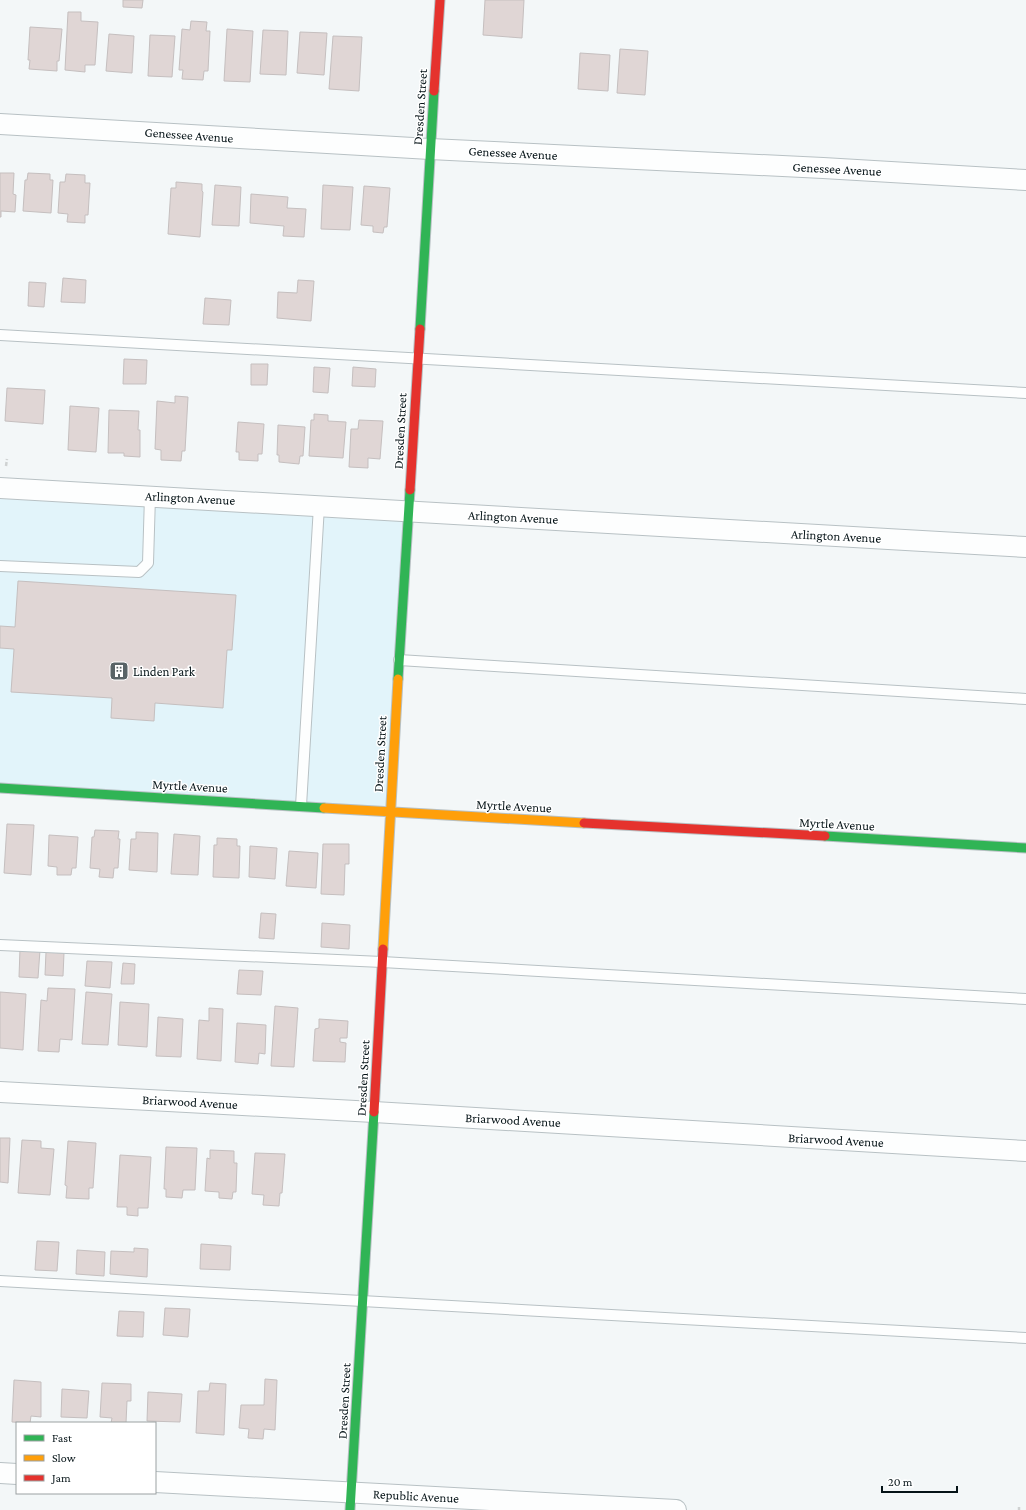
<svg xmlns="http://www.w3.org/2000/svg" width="1026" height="1510" font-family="'Crimson Pro',serif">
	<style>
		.built { fill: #e2f4fa }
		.building { fill: #e0d6d5; stroke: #c5bfbf }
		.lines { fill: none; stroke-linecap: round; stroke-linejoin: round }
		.lane-casing { stroke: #b8c1c4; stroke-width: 12 }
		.street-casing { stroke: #b8c1c4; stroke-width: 22 }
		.fast-casing { stroke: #b8c1c4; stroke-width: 11 }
		.slow-casing { stroke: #b8c1c4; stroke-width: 11 }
		.jam-casing { stroke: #b8c1c4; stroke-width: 11 }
		.path { stroke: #cfd2d2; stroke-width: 2.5; stroke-dasharray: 4 2; stroke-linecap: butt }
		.lane { stroke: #fdfefe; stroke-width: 10 }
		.street { stroke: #fdfefe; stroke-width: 20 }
		.fast { stroke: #30b455; stroke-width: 9 }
		.slow { stroke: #ff9f0a; stroke-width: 9 }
		.jam { stroke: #e5322d; stroke-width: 9 }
		.labels { text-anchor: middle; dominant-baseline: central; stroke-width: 3; stroke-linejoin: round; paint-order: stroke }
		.street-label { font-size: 13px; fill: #051317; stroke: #fff }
		.poi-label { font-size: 13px; fill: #051317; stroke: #fff; text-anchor: start }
	</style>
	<rect width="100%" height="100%" fill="#f3f7f8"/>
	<!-- built -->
	<path class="built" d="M 0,480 L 408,506 L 392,814 L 0,788 Z"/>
	<!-- building -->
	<path class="building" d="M 123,0 L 143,0 L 142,8 L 123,7 Z
		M 485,0 L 524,0 L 522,38 L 483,35 Z
		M 68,12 L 81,12 L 81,21 L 98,22 L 95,65 L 85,65 L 85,72 L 65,70 Z
		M 191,21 L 207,22 L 206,31 L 210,31 L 208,71 L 204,71 L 203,80 L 182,79 L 183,70 L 179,70 L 182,29 L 190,30 Z
		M 30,27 L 62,29 L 59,61 L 57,61 L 57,71 L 29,69 L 30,60 L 28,60 Z
		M 227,29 L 253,31 L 250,82 L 224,81 Z
		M 263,30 L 288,31 L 286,75 L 260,74 Z
		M 300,32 L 327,33 L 324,75 L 297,73 Z
		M 109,34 L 134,36 L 132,73 L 106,71 Z
		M 150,35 L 175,36 L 172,77 L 148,76 Z
		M 333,36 L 362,37 L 359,91 L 329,89 Z
		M 620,49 L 648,51 L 645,95 L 617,93 Z
		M 580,53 L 610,55 L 608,91 L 578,89 Z
		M 0,173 L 14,173 L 13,194 L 16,195 L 15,212 L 1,211 L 1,217 L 0,217 Z
		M 28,173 L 50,174 L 50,180 L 53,180 L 51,213 L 23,211 L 25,180 L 27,180 Z
		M 66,174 L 85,175 L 85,183 L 90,183 L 88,215 L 85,215 L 85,223 L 67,222 L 68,214 L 58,213 L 60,182 L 65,182 Z
		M 176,182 L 202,184 L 202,191 L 203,192 L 200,237 L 168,234 L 171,188 L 176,188 Z
		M 215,185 L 241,187 L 239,226 L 212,225 Z
		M 323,185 L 353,187 L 350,230 L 321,229 Z
		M 364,186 L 390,188 L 387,227 L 384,227 L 383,233 L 373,232 L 373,226 L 361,225 Z
		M 251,194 L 288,197 L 287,208 L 306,209 L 304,237 L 283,236 L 284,226 L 250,223 Z
		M 63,278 L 86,280 L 85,303 L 61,302 Z
		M 298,280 L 314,281 L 311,321 L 277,318 L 278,292 L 297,293 Z
		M 29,282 L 46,283 L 44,307 L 28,306 Z
		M 205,298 L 231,300 L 229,325 L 203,324 Z
		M 124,359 L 147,360 L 146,384 L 123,384 Z
		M 251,364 L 268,364 L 267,385 L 251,385 Z
		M 314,367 L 330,368 L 328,393 L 313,392 Z
		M 353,367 L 376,369 L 375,387 L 352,386 Z
		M 7,388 L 45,390 L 43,424 L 5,421 Z
		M 175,396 L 188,397 L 185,451 L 182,451 L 181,461 L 161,460 L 161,450 L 155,449 L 157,401 L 175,403 Z
		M 70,406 L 99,408 L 96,452 L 68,450 Z
		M 109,410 L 139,411 L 138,430 L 140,430 L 140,457 L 124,456 L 124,453 L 108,453 Z
		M 314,414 L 328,415 L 328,421 L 346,422 L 343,458 L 309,456 L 311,420 L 314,420 Z
		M 359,420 L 383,421 L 380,459 L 368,458 L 368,468 L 349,467 L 351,429 L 358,429 Z
		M 238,422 L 264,424 L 262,454 L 258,454 L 258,461 L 239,460 L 239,452 L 236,452 Z
		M 278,425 L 305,427 L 303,456 L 300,456 L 299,464 L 279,462 L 279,455 L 277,455 Z
		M 18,581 L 236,595 L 232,650 L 227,650 L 223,708 L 155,703 L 154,721 L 111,718 L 112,698 L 11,692 L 14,649 L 0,648 L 0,626 L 15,627 Z
		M 7,824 L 34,825 L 31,875 L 4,873 Z
		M 95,830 L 119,831 L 118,839 L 120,839 L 118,868 L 114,868 L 113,878 L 99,877 L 100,869 L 90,868 L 92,837 L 94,837 Z
		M 136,832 L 158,833 L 157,872 L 129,870 L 131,839 L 136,839 Z
		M 174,834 L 200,836 L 198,875 L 171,874 Z
		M 49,835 L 78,837 L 76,868 L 72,868 L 71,875 L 57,875 L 57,867 L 48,866 Z
		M 217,838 L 237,839 L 237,846 L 240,846 L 239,878 L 213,877 L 214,845 L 217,845 Z
		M 323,844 L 349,844 L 349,864 L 345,864 L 344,895 L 321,894 Z
		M 250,846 L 277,848 L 275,879 L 249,877 Z
		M 289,851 L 318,853 L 316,888 L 286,886 Z
		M 261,913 L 276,914 L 274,939 L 259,938 Z
		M 322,923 L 350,925 L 349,949 L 321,947 Z
		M 20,949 L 40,950 L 38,978 L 19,977 Z
		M 46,952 L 64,953 L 63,976 L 45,975 Z
		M 87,961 L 112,962 L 110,988 L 85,986 Z
		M 123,963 L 135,964 L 134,984 L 121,984 Z
		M 239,970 L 263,971 L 261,995 L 237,994 Z
		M 48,988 L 75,989 L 72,1040 L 60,1039 L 59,1052 L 38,1051 L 41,1000 L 47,1001 Z
		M 0,992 L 26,994 L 23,1050 L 0,1048 Z
		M 86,992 L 112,994 L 108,1045 L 82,1044 Z
		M 120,1002 L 149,1004 L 147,1047 L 118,1045 Z
		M 275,1006 L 298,1008 L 294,1067 L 271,1066 Z
		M 209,1008 L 223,1009 L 221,1061 L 197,1059 L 199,1020 L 209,1021 Z
		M 158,1017 L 183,1019 L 181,1057 L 156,1056 Z
		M 319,1019 L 348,1021 L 347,1038 L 340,1038 L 340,1042 L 346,1043 L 345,1062 L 313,1061 L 315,1029 L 319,1028 Z
		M 237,1023 L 266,1025 L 265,1054 L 259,1053 L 258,1064 L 235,1062 Z
		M 0,1138 L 10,1138 L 8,1183 L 0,1182 Z
		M 22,1140 L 41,1141 L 41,1148 L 54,1149 L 50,1195 L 18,1193 Z
		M 68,1141 L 96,1143 L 93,1188 L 89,1188 L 89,1199 L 66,1198 L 67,1186 L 65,1185 Z
		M 166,1147 L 197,1148 L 195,1190 L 183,1190 L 182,1198 L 166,1197 L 166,1189 L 164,1189 Z
		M 210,1150 L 234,1151 L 234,1163 L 237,1163 L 236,1192 L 233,1192 L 232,1199 L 219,1198 L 219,1192 L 205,1191 L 207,1158 L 210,1159 Z
		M 255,1153 L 285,1154 L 282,1193 L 280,1193 L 279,1206 L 263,1205 L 264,1195 L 252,1194 Z
		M 120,1155 L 151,1157 L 148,1208 L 138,1208 L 138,1216 L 127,1215 L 127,1207 L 117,1207 Z
		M 37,1241 L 59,1242 L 57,1271 L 35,1270 Z
		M 201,1244 L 231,1246 L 230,1270 L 200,1269 Z
		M 134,1248 L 148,1249 L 147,1277 L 110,1274 L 111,1251 L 134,1252 Z
		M 77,1250 L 105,1252 L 104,1276 L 76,1274 Z
		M 165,1308 L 190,1309 L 188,1337 L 163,1335 Z
		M 119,1311 L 144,1312 L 143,1337 L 117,1336 Z
		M 265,1379 L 277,1380 L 275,1430 L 264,1429 L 263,1439 L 248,1438 L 249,1429 L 239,1428 L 241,1405 L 264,1405 Z
		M 14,1380 L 41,1382 L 41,1417 L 31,1416 L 30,1423 L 12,1422 Z
		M 102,1383 L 131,1384 L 131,1401 L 127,1401 L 126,1423 L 111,1423 L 112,1418 L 100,1417 Z
		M 210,1383 L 226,1384 L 224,1435 L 196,1433 L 198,1391 L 209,1391 Z
		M 62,1389 L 89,1391 L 87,1418 L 61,1417 Z
		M 148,1392 L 182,1394 L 180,1422 L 147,1421 Z"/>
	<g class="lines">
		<!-- lane casing -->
		<g class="lane-casing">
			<path id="lane" d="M 0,335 L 1026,393
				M 0,566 L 139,572 L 148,563 L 150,496
				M 399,660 L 1026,699
				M 301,806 L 319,506
				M 0,945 L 382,962 L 1026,999
				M 0,1281 L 1026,1338"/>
		</g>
		<!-- street casing -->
		<g class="street-casing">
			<path id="street" d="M 0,124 L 430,149 L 823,168 L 1026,180
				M 0,488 L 1026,547
				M 0,1092 L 374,1112 L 1026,1151
				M 0,1473 L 17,1474
				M 155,1482 L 676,1510"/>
		</g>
		<!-- fast casing -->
		<g class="fast-casing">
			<path id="fast" d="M 420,329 L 434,91
				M 398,679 L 410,490
				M 0,788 L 324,808
				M 825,836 L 1026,848
				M 350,1510 L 374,1112"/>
		</g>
		<!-- slow casing -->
		<g class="slow-casing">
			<path id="slow" d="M 324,808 L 584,823
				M 383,949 L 398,679"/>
		</g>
		<!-- jam casing -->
		<g class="jam-casing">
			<path id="jam" d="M 434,91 L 440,0
				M 410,490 L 420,329
				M 584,823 L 825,836
				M 374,1112 L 383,949"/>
		</g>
		<!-- path -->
		<path class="path" d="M 6,466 L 7,459
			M 1019,1510 L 1019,1507"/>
		<!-- lane -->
		<use href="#lane" class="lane"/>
		<!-- street -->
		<use href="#street" class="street"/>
		<!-- fast -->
		<use href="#fast" class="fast"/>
		<!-- slow -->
		<use href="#slow" class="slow"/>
		<!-- jam -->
		<use href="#jam" class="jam"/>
	</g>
	<!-- icons -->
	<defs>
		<g id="building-square" transform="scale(1)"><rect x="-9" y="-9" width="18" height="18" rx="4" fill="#586366" stroke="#fff"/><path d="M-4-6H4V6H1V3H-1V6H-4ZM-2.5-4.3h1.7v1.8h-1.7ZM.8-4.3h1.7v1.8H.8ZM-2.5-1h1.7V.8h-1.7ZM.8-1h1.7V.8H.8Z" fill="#fff"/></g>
	</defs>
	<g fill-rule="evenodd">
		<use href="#building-square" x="119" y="671"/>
	</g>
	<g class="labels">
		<!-- street labels -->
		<g class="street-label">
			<text transform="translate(420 107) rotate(-86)">Dresden Street</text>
			<text transform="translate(189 135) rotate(4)">Genessee Avenue</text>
			<text transform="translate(513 153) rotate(3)">Genessee Avenue</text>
			<text transform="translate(837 169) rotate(3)">Genessee Avenue</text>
			<text transform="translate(400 431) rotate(-87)">Dresden Street</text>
			<text transform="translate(190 498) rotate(3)">Arlington Avenue</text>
			<text transform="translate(513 517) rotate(3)">Arlington Avenue</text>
			<text transform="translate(836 536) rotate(3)">Arlington Avenue</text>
			<text transform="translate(380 754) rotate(-87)">Dresden Street</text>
			<text transform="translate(190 786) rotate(3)">Myrtle Avenue</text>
			<text transform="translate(514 806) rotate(3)">Myrtle Avenue</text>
			<text transform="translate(837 824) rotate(3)">Myrtle Avenue</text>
			<text transform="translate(363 1078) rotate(-87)">Dresden Street</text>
			<text transform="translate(190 1102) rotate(3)">Briarwood Avenue</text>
			<text transform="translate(513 1120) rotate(3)">Briarwood Avenue</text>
			<text transform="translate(836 1140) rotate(3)">Briarwood Avenue</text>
			<text transform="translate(344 1401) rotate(-87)">Dresden Street</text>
			<text transform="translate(416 1496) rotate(3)">Republic Avenue</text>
		</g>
		<!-- poi labels -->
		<g class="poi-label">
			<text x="133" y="671">Linden Park</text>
		</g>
	</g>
	<!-- legend -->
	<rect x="16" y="1422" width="140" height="72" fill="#ffffff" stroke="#9ba1a2"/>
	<rect x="24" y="1435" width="20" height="6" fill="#30b455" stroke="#9ba1a2"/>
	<text x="52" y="1442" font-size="12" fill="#051317">Fast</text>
	<rect x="24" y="1455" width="20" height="6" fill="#ff9f0a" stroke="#9ba1a2"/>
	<text x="52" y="1462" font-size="12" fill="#051317">Slow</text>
	<rect x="24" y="1475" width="20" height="6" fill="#e5322d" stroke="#9ba1a2"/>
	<text x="52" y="1482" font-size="12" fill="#051317">Jam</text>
	<!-- scale -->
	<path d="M882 1486v6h75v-6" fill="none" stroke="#051317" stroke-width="2"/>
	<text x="888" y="1486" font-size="12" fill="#051317" stroke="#ffffff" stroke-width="3" paint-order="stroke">20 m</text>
</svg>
